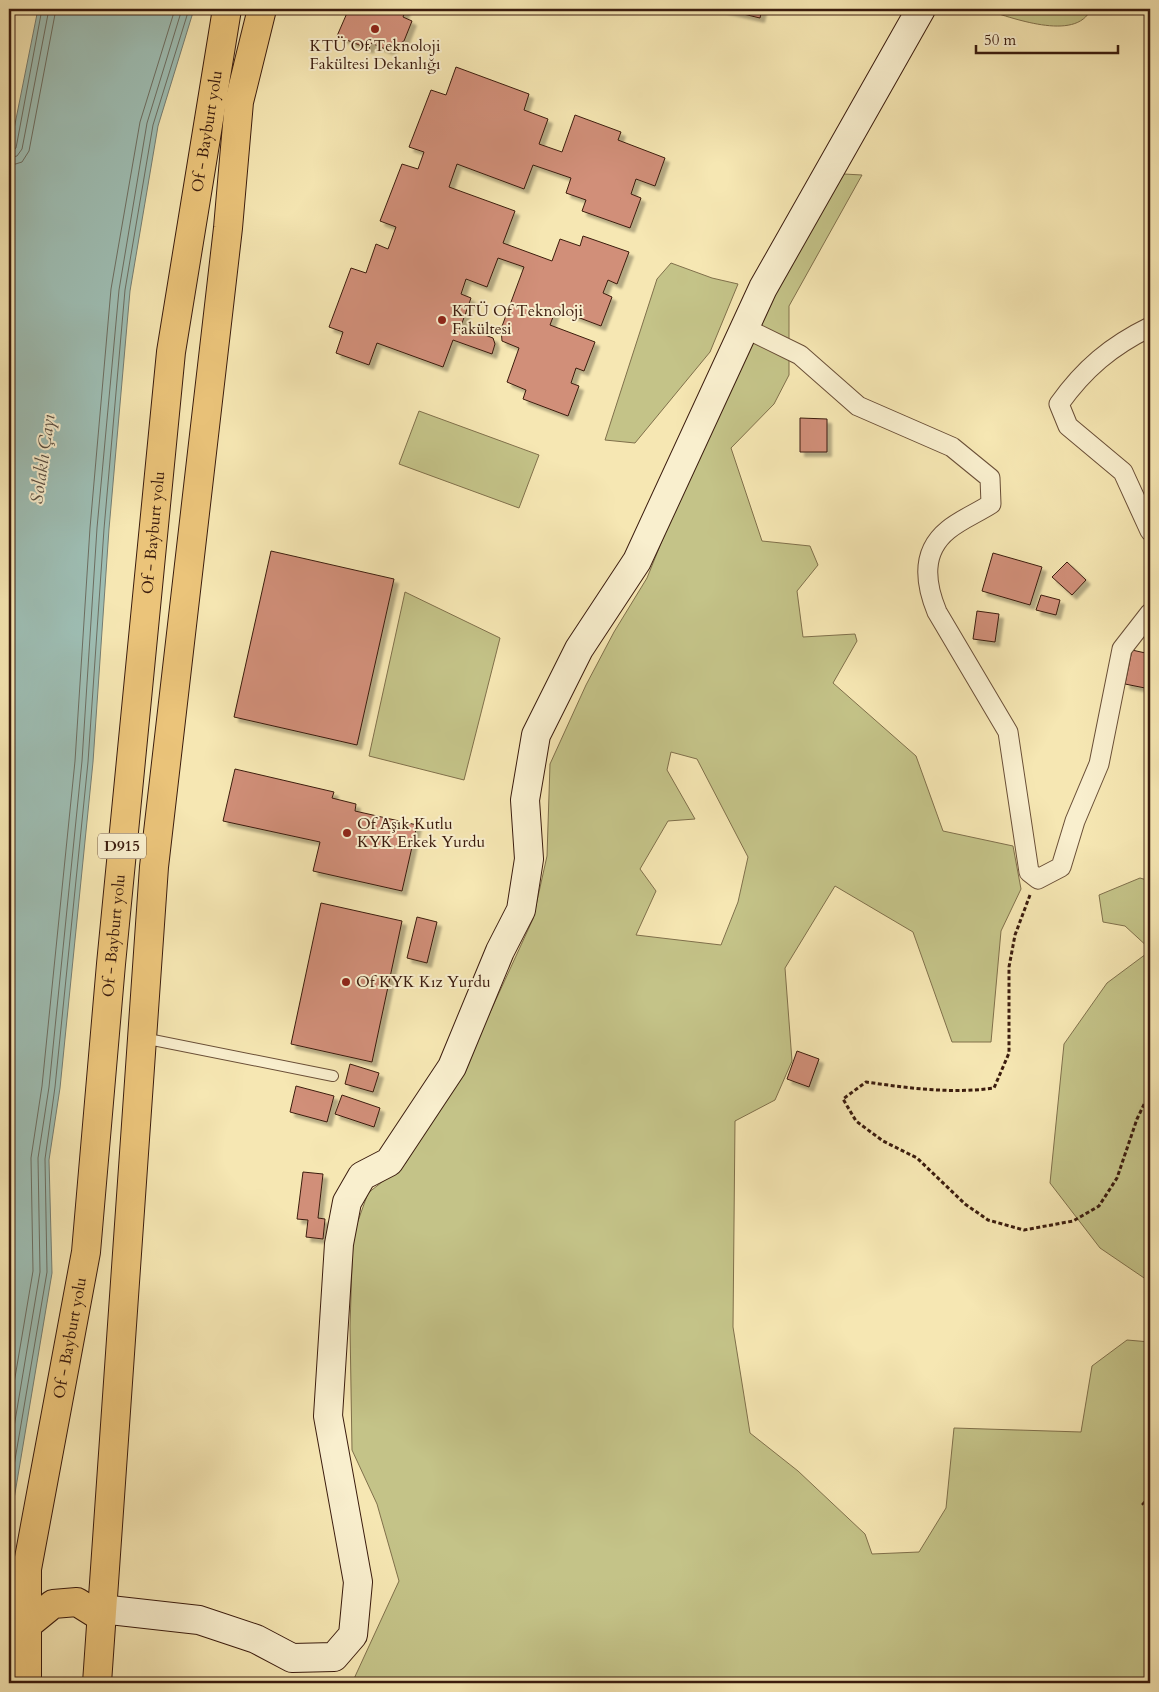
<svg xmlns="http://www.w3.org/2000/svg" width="1159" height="1692" font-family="Cardo,serif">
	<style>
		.green { fill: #c4c388; stroke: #80704b; fill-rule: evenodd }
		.water { fill: #9ebeb4; stroke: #767d72 }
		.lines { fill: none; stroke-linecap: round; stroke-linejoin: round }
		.shore { stroke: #6c6d61; stroke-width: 1 }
		.stream { stroke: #767d72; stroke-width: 5.5 }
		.building { fill: #d18f79; stroke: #3b1c0e; filter: url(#shadow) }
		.lane-casing { stroke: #6a4f37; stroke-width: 12 }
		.street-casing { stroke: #6a4f37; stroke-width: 21 }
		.secondary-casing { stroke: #3b1c0e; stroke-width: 30 }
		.highway-casing { stroke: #3b1c0e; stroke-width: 30 }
		.path { stroke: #3b1c0e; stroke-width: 3; stroke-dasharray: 4 2.5; stroke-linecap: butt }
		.lane { stroke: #f9efce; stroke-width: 10 }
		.street { stroke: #f9efce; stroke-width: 19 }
		.secondary { stroke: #f9efce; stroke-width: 28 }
		.highway { stroke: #ebc47a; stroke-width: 28 }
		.poi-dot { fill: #8f2418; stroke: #f9efce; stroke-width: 2 }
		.labels { text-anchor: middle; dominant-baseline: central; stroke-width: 4; stroke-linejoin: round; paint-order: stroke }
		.shield { fill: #f9efce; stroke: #745b48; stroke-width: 1 }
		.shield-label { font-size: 15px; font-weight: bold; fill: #3b1c0e }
		.poi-label { font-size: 16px; fill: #3b1c0e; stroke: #f9efce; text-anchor: start }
		.street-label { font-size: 16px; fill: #3b1c0e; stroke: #f9efce }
		.water-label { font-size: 18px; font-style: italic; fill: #594d40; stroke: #f9efce }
	</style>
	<defs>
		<filter id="shadow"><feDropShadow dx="4.5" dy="4.5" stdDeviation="1" flood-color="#0004"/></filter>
	</defs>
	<rect width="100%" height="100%" fill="#f6e7b3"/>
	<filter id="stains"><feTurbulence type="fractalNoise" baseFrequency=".004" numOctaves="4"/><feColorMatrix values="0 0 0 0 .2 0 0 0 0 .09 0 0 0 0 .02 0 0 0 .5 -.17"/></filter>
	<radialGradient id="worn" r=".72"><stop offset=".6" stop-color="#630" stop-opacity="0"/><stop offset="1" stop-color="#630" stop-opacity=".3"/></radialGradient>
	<!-- green -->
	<path class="green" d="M 983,9 L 1091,9 C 1076,43 1010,17 983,9 Z
		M 844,174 L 862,175 L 789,306 L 789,375 L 774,404 L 731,448 L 762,541 L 810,546 L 818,565 L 797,591 L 803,637 L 855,634 L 857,641 L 833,683 L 916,756 L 943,831 L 1013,846 L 1021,889 L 1001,931 L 991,1042 L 952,1042 L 913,932 L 835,886 L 785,968 L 792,1061 L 775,1100 L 735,1121 L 733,1327 L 750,1433 L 798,1471 L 865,1534 L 872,1554 L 919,1552 L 946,1508 L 954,1428 L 1081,1432 L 1092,1366 L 1127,1340 L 1150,1342 L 1150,1683 L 352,1683 L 399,1581 L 377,1504 L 352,1450 L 350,1326 L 353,1235 L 368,1193 L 405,1164 L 470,1056 L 533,919 L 547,856 L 550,764 L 586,685 L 614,632 L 647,578 L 682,491 L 768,301 ZM 671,752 L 697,759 L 748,857 L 738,902 L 721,945 L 636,935 L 656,891 L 640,869 L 668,821 L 695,819 L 667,770 Z
		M 671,263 L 712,278 L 738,284 L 710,352 L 635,443 L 605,440 L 657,279 Z
		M 419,411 L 539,455 L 519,508 L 399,464 Z
		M 405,592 L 500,638 L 464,780 L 369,756 Z
		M 1140,878 L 1150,881 L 1150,949 L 1125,926 L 1103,922 L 1099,895 Z
		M 1150,951 L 1150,1282 L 1100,1248 L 1050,1183 L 1064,1044 L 1107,983 Z"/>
	<!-- water -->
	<path class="water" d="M 38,9 L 194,9 L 158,126 L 130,291 L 109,529 L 93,762 L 60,1088 L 49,1160 L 52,1273 L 9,1529 L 9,168 L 12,139 Z"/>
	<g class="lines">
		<!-- shore -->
		<path class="shore" d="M 9,152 L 16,148 L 42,9
			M 9,158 L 17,156 L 22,149 L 49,9
			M 9,166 L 22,162 L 29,151 L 56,9
			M 9,1413 L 33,1271 L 31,1158 L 42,1086 L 75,761 L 90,528 L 111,289 L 140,122 L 175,9
			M 9,1457 L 40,1272 L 38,1158 L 49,1087 L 82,761 L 97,528 L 119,290 L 147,123 L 182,9
			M 9,1495 L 47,1272 L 45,1159 L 55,1087 L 88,762 L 104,529 L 125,290 L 153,125 L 189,9"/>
		<!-- stream -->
		<path class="stream" d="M 1145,1683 L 1150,1680"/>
	</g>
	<!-- building -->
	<path class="building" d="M 340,9 L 406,9 L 403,17 L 412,21 L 404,41 L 388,50 L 371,43 L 369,49 L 337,36 L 347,13 Z
		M 722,9 L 762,9 L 760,18 Z
		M 456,67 L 529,94 L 524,110 L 548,119 L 539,144 L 562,152 L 575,115 L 621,132 L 618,140 L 665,158 L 655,186 L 636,179 L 631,194 L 641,198 L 630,228 L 582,211 L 586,200 L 566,193 L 571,178 L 533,165 L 524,189 L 457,164 L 449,187 L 515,211 L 503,243 L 552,261 L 560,239 L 580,246 L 583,236 L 629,252 L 617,284 L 608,280 L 603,293 L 612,297 L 601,326 L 556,309 L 550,325 L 595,342 L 584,371 L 576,368 L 571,383 L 579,386 L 568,416 L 523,399 L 526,390 L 507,382 L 519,348 L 502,341 L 501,329 L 524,267 L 498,258 L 487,287 L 466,279 L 461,294 L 471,298 L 461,326 L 493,338 L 495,344 L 492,354 L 453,340 L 443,367 L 377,343 L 369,365 L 336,353 L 343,332 L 329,327 L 351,268 L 366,273 L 376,244 L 388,249 L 396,227 L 380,221 L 402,164 L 418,169 L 424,152 L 409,147 L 431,90 L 446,95 Z
		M 800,418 L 827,419 L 827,452 L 800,452 Z
		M 271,551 L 394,579 L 357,745 L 234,717 Z
		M 993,553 L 1042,567 L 1030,605 L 982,591 Z
		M 1067,562 L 1086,580 L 1072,595 L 1052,577 Z
		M 1041,595 L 1060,600 L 1056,615 L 1036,610 Z
		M 977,611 L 999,614 L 995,642 L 973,639 Z
		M 1132,650 L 1150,654 L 1150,689 L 1125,684 Z
		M 235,769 L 334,792 L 332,798 L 356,804 L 355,811 L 417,825 L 402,891 L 313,871 L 320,842 L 223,821 Z
		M 321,903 L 402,921 L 372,1062 L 291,1044 Z
		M 417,917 L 437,922 L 427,963 L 407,958 Z
		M 797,1051 L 819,1059 L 809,1087 L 787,1079 Z
		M 350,1064 L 379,1073 L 373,1092 L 345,1084 Z
		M 296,1086 L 334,1096 L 327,1122 L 290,1112 Z
		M 342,1095 L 380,1108 L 374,1127 L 335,1114 Z
		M 303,1172 L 323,1174 L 318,1218 L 325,1219 L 323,1239 L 306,1237 L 308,1220 L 297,1219 Z"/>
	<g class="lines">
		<!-- lane casing -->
		<g class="lane-casing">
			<path id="lane" d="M 143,1038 L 333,1076"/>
		</g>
		<!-- street casing -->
		<g class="street-casing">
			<path id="street" d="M 1150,327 C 1111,346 1084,369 1059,404 L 1068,426 L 1123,472 L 1150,531
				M 745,328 L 800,355 L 858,406 L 952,447 L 990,478 L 991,504 C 977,513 960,520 948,530 C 921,552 925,583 937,612 L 1008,732 L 1029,872 L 1038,879 L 1061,867 L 1075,821 L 1099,764 L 1122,649 L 1150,613"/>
		</g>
		<!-- secondary casing -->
		<g class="secondary-casing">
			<path id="secondary" d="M 101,1609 L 199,1620 L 256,1639 L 292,1658 L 334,1657 L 353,1635 L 358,1582 L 328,1416 L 339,1244 L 347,1202 L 362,1176 L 389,1162 L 452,1067 L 500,951 L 521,910 L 529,859 L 525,800 L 536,735 L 579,649 L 637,561 L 763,288 L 921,9"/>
		</g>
		<!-- highway casing -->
		<g class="highway-casing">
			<g id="highway">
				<path d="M 26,1626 L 53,1604 L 77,1602 L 101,1617"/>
				<path id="s1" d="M 27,1683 L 27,1569 L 86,1252 L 111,964 L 171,352 L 227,9"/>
				<path d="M 97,1683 L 154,867 L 228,228 L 239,102 L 262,9"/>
			</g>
		</g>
		<!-- path -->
		<path class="path" d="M 1030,895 L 1015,935 L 1009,967 L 1009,1053 L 994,1088 C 951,1094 908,1088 866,1082 L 843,1099 L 856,1121 L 883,1141 L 917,1158 L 965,1204 L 988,1220 L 1024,1230 L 1073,1221 L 1099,1206 L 1117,1178 L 1137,1119 L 1150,1092
			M 1150,1497 L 1143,1504 L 1150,1508"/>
		<!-- lane -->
		<use href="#lane" class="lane"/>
		<!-- street -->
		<use href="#street" class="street"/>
		<!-- secondary -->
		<use href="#secondary" class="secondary"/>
		<!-- highway -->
		<use href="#highway" class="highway"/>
	</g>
	<!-- markers -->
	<g class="poi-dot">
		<circle cx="375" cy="29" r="5"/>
		<circle cx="442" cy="320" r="5"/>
		<circle cx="347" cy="833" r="5"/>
		<circle cx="346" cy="982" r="5"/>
	</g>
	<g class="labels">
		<!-- shield labels -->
		<rect class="shield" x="98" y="833.5" width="48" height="25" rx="4"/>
		<g class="shield-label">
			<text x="122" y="846">D915</text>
		</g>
		<!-- poi labels -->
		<g class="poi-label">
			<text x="375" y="46" text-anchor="middle">KTÜ Of Teknoloji<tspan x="375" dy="18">Fakültesi Dekanlığı</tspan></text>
			<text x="452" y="311">KTÜ Of Teknoloji<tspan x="452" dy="18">Fakültesi</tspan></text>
			<text x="357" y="824">Of Aşık Kutlu<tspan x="357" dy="18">KYK Erkek Yurdu</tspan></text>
			<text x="356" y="982">Of KYK Kız Yurdu</text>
		</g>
		<!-- street labels -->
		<g class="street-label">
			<text stroke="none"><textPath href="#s1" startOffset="1564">Of - Bayburt yolu</textPath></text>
			<text stroke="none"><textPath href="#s1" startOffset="1159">Of - Bayburt yolu</textPath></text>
			<text stroke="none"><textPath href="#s1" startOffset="754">Of - Bayburt yolu</textPath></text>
			<text stroke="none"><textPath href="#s1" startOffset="349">Of - Bayburt yolu</textPath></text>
		</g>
		<!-- water labels -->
		<g class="water-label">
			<text transform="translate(43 459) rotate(-82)">Solaklı Çayı</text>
		</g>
	</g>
	<!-- margin -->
	<rect width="1159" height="1692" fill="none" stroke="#f6e7b3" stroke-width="30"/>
	<rect x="10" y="10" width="1139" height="1672" fill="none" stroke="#3b1c0e" stroke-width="2.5"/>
	<rect x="15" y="15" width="1129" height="1662" fill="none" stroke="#3b1c0e"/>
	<!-- scale -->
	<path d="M976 45v8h142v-8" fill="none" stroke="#3b1c0e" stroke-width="2.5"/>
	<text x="984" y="45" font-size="15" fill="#3b1c0e" stroke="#f9efce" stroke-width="4" paint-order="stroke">50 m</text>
	<rect width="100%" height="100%" filter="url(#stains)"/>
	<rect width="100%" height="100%" fill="url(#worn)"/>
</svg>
